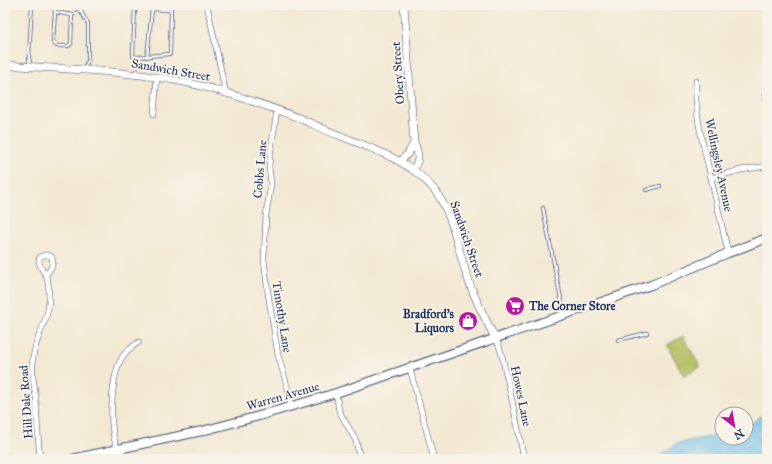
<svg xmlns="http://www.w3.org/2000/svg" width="772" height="464" font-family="'IM FELL Great Primer',serif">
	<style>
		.grass { fill: #b4c062; stroke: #687860 }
		.water { fill: url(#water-ripples); stroke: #4678a4 }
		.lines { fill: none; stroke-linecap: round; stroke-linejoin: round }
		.lane-casing { stroke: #3b4b70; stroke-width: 4 }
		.street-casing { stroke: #3b4b70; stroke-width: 6 }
		.secondary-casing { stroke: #3b4b70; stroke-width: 8 }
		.primary-casing { stroke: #3b4b70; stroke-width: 10 }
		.lane { stroke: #fff; stroke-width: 2.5 }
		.street { stroke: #fff; stroke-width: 5 }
		.secondary { stroke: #fff; stroke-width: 7 }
		.primary { stroke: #fff; stroke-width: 8 }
		.labels { text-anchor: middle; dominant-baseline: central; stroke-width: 4; stroke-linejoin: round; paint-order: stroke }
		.street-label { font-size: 12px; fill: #1b2f5e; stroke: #f7f3e8 }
		.poi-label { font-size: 12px; font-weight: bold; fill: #1b2f5e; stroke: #f7f3e8; text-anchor: start }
	</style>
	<defs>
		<pattern id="water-ripples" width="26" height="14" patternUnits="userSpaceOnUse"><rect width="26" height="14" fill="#71c0eb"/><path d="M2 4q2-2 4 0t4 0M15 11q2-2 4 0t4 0" fill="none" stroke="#5c9cc2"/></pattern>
	</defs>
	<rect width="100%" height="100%" fill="#f7f3e8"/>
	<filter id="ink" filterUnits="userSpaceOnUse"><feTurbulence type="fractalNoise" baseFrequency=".025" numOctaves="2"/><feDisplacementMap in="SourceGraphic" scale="8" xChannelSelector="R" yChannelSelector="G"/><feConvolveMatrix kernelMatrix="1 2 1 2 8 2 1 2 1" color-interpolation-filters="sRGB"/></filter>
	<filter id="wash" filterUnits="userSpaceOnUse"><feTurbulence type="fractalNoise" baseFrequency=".012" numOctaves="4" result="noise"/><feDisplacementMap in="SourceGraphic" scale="16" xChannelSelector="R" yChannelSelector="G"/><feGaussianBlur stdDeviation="0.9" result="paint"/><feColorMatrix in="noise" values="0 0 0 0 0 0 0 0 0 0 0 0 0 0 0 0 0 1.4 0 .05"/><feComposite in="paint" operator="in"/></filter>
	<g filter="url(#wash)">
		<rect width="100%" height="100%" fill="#f3e9d3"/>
		<!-- grass -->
		<path class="grass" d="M 683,336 L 700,367 L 684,376 L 667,345 Z"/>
		<!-- water -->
		<path class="water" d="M 767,412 L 767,459 L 654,459 L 678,443 L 722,434 L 722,438 L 746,438 L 746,427 Z"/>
	</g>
	<g filter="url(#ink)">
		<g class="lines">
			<!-- lane casing -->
			<g class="lane-casing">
				<path id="lane" d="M 54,5 L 55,12 L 72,15 L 80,11
					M 77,5 L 88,24 L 88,61 L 84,68
					M 135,5 L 133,56 L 137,57
					M 171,10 L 171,5
					M 55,12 L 53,42 L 57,46 L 68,46 L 71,44 L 72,15
					M 30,66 L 29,55 L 32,5
					M 136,73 L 137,57 L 170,54 L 171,10 L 152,9 L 147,57
					M 646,190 L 660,186
					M 543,208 L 564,314
					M 618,340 L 647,333"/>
			</g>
			<!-- street casing -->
			<g class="street-casing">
				<path id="street" d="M 207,5 L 226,94
					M 696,81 C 694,110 702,141 709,169 C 715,197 722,225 728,253
					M 767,87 L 766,99 L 767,115
					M 277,110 L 270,156 L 269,166 L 271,184 L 266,215 L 264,259 L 268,293 L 278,355 L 288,389 L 291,407
					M 154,114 L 157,78
					M 711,178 L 741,170 L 767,166
					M 495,338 C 502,348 503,362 506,374 C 513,402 518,430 524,459
					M 410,369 L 434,459
					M 336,393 L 339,411 L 350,430 L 356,441 L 360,459
					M 40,459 C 38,439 37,418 36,398 C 34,385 31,371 33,358 C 35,337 50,319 49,297 C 49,290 49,282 46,276 C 44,271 40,268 39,262 C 38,255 47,253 52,257 C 54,264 51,269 46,275
					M 122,459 C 121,453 117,448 115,442 C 109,422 111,374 123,356 C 127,350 133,346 139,342"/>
			</g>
			<!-- secondary casing -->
			<g class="secondary-casing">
				<path id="secondary" d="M 5,65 C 61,69 119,70 174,80 C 217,88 259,103 299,118 C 313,124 327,131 341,136 C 375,150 414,162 436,192 C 453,215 458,250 467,276 C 474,298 485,318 495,338
					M 400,162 L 409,152 L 414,143 L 404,5
					M 413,170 C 421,158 418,154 414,141"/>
			</g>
			<!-- primary casing -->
			<g class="primary-casing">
				<path id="primary" d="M 72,459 L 202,431 L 259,416 L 336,393 L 651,285 L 728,253 L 767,238"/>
			</g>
			<!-- lane -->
			<use href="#lane" class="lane"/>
			<!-- street -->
			<use href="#street" class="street"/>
			<!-- secondary -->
			<use href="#secondary" class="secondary"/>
			<!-- primary -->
			<use href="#primary" class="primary"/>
		</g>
	</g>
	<!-- icons -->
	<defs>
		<g id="supermarket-disc" transform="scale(1)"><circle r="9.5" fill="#b5179e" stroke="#f7f3e8"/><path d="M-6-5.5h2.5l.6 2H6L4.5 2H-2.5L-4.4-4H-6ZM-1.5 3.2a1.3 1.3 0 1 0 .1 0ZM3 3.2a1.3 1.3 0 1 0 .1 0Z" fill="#fff"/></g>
		<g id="shop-disc" transform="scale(1)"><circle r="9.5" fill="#b5179e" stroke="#f7f3e8"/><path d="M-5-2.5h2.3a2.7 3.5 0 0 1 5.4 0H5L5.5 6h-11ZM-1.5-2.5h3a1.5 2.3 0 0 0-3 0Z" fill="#fff"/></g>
	</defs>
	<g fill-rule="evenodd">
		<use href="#supermarket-disc" x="515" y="306"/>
		<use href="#shop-disc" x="468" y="321"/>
	</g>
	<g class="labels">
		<!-- street labels -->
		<g class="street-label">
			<text transform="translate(171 70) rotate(10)">Sandwich Street</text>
			<text transform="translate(398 73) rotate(-94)">Obery Street</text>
			<text transform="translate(719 165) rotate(78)">Wellingsley Avenue</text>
			<text transform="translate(260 169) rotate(-85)">Cobbs Lane</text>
			<text transform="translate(467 239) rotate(71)">Sandwich Street</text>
			<text transform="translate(282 317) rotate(81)">Timothy Lane</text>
			<text transform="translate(283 396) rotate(-16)">Warren Avenue</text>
			<text transform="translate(521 396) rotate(78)">Howes Lane</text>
			<text transform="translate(26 402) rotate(-94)">Hill Dale Road</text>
		</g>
		<!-- poi labels -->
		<g class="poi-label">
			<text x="529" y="306">The Corner Store</text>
			<text x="454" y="314" text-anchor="end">Bradford's<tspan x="454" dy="14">Liquors</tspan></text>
		</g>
	</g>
	<!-- margin -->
	<rect width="772" height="464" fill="none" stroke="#f7f3e8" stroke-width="20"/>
	<!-- north arrow -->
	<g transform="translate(734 426) rotate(149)"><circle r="19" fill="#f7f3e8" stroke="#9fa5b1"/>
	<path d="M0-3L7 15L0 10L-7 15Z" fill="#b5179e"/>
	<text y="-6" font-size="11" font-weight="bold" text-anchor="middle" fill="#1b2f5e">N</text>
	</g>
</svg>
